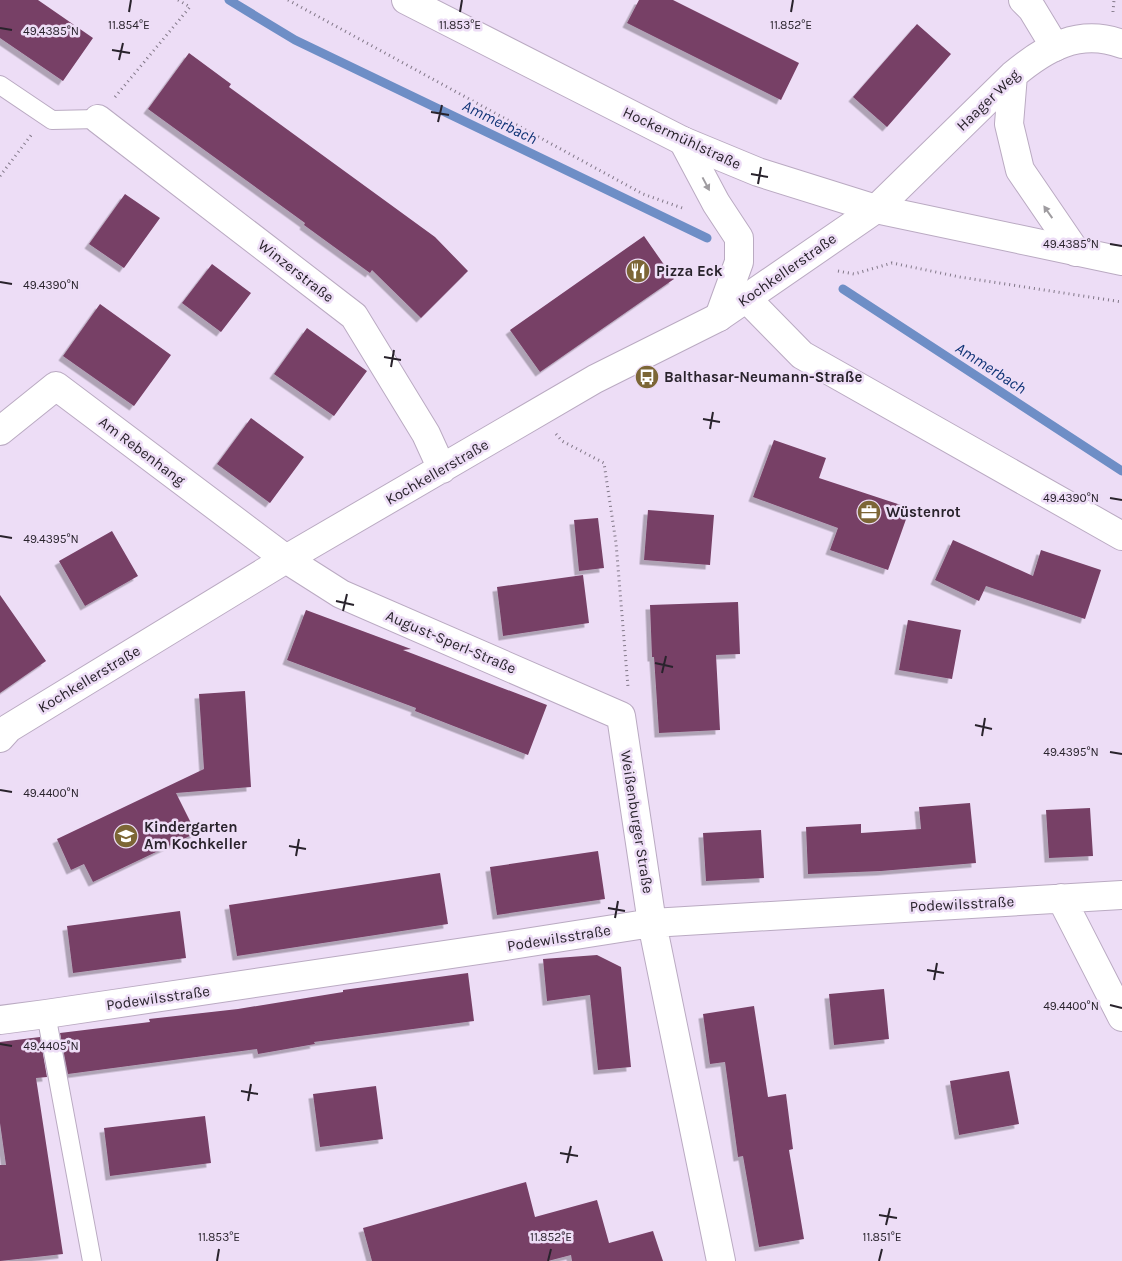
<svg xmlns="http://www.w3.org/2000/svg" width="1122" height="1261" font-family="Karla,sans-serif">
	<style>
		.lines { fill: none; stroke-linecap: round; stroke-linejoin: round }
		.stream { stroke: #6e8ec6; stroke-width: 9 }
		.building { fill: #774066; filter: url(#shadow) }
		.service-casing { stroke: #baaac2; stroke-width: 20 }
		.minor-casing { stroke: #baaac2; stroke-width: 30 }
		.tertiary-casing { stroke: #baaac2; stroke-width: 30 }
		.secondary-casing { stroke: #baaac2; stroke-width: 30 }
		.path { stroke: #827888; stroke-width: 3; stroke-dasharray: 1 4; stroke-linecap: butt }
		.service { stroke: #fff; stroke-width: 18 }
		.minor { stroke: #fff; stroke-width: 28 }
		.tertiary { stroke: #fff; stroke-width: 28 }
		.secondary { stroke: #fff; stroke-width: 28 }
		.oneway { fill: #9f9ca0 }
		.ticks { fill: none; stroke: #29232c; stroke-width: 2 }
		.labels { text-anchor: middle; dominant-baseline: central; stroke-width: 5; stroke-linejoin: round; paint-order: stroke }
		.street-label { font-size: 15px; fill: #29232c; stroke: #edddf6 }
		.poi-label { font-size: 15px; font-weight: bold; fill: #29232c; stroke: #edddf6; text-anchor: start }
		.water-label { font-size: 16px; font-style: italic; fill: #0f3376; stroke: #edddf6 }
		.ticks-label { font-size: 12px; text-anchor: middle; fill: #29232c; stroke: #edddf6; stroke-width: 5; stroke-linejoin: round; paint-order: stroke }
	</style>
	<defs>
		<filter id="shadow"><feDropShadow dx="-4.5" dy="4.5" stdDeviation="0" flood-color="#0004"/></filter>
	</defs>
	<rect width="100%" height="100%" fill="#edddf6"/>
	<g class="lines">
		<!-- stream -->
		<path class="stream" d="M 229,0 L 295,40 L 707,238
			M 843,289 L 1122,471"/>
	</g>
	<!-- building -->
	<path class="building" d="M 0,0 L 38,0 L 93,38 L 63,81 L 0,38 Z
		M 639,0 L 673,0 L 799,63 L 781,100 L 627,23 Z
		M 917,24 L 951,54 L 887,127 L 853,97 Z
		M 189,53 L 231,84 L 229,87 L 435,237 L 468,271 L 421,318 L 372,270 L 370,273 L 304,225 L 305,223 L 148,109 Z
		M 125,194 L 160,218 L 124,268 L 89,244 Z
		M 644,236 L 674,279 L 540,372 L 510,330 Z
		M 212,264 L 251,293 L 221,332 L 182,303 Z
		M 100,304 L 171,355 L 134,406 L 63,356 Z
		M 307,328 L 367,371 L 334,416 L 274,374 Z
		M 251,418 L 304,457 L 270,503 L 217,464 Z
		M 774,440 L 826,458 L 819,478 L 910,508 L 888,570 L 830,550 L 838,528 L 753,497 Z
		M 648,510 L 714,515 L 710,565 L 644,560 Z
		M 598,518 L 604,568 L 579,571 L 574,520 Z
		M 112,531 L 138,576 L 85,606 L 59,561 Z
		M 953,540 L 1033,576 L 1041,550 L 1101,570 L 1085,619 L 986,586 L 979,601 L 935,580 Z
		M 583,575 L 589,623 L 503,636 L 497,587 Z
		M 0,595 L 46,661 L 0,693 Z
		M 738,602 L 740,654 L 716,655 L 720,730 L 659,733 L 654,657 L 652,657 L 650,605 Z
		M 306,610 L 411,649 L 403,650 L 547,705 L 528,755 L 415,711 L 416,708 L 287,660 Z
		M 908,620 L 961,630 L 952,679 L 899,670 Z
		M 245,691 L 251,787 L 176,793 L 196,833 L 93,882 L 84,864 L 71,870 L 57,839 L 204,769 L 199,694 Z
		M 970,803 L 976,863 L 881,871 L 808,874 L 806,827 L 861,824 L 861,833 L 921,829 L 919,807 Z
		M 1090,808 L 1093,856 L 1049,858 L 1046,810 Z
		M 761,830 L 764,878 L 706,881 L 703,833 Z
		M 598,851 L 605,899 L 497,915 L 490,867 Z
		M 440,873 L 448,924 L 237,956 L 229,905 Z
		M 180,911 L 186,958 L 73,973 L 67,926 Z
		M 597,955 L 621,967 L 631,1067 L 598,1070 L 590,995 L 547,1001 L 543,959 Z
		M 468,973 L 474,1021 L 314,1042 L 315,1044 L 258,1054 L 257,1049 L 68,1074 L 60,1033 L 150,1022 L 149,1019 L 238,1009 L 343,992 L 343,990 Z
		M 884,989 L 889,1039 L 834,1045 L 829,994 Z
		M 754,1006 L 768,1097 L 786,1094 L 793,1149 L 789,1150 L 804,1239 L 759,1247 L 743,1156 L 738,1157 L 725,1062 L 710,1064 L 703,1014 Z
		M 40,1037 L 47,1077 L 36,1078 L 63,1254 L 0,1261 L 0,1165 L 6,1165 L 0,1123 L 0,1042 Z
		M 1009,1071 L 1019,1124 L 959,1135 L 950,1081 Z
		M 376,1086 L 383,1139 L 320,1147 L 313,1094 Z
		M 205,1116 L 211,1163 L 110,1176 L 104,1128 Z
		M 526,1182 L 535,1217 L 597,1200 L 609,1243 L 653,1231 L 663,1261 L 572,1261 L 571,1255 L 548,1261 L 372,1261 L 363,1228 Z"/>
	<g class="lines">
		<!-- service casing -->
		<g class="service-casing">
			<path id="service" d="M 0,85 L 52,120 L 98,119
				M 46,1014 L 92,1261"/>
		</g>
		<!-- minor casing -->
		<g class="minor-casing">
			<path id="minor" d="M 1023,0 L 1032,9 L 1055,47
				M 98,119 L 354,316 L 426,434 L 442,469
				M 747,299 L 802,355 L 1122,536
				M 0,431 L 56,386 L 286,559 L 341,594 L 621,716 L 652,923 L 721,1261
				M 0,738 L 9,728 L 286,559 L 595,379 L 719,317 L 876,209
				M 1061,898 L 1122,1017
				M 0,1020 L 46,1014 L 512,945 L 652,923 L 1122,895"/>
		</g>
		<!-- tertiary casing -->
		<g class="tertiary-casing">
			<path id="tertiary" d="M 1013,75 L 1009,124 L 1020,170 L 1076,252
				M 683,141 L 716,203 L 739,238 L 739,262 L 719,317
				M 876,209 L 1013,75 C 1045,48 1079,28 1122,44"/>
		</g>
		<!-- secondary casing -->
		<g class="secondary-casing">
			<path id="secondary" d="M 406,0 L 683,141 L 758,172 L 876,209 L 1122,261"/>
		</g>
		<!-- path -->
		<path class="path" d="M 288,0 L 643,194 L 685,209
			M 1113,12 L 1114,0
			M 115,97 L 190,7 L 178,0
			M 0,176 L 32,134
			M 838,271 L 854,274 L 892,263 L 960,277 L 1122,302
			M 556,434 L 562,441 L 604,463 L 616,543 L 628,687"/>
		<!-- service -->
		<use href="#service" class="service"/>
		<!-- minor -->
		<use href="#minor" class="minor"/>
		<!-- tertiary -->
		<use href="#tertiary" class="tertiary"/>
		<!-- secondary -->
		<use href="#secondary" class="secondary"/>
	</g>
	<!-- one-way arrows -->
	<defs><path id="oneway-solid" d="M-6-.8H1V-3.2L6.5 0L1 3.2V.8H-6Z" transform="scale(1.25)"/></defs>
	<g class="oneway">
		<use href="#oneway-solid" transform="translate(706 184) rotate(62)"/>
		<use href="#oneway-solid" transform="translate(1048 212) rotate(-125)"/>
	</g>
	<!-- ticks -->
	<path class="ticks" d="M 129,12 L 131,0M 460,12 L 462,0M 791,12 L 793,0M 0,28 L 12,30M 112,50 L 130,53M 119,60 L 123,43M 431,112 L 449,115M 438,122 L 442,105M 751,174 L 768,177M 758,184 L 761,167M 1110,244 L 1122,246M 0,282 L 12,284M 384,357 L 401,360M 391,367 L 394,350M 703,419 L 720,422M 710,429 L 713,412M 1110,498 L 1122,500M 0,536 L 12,538M 336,601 L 354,605M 343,611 L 347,594M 655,663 L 673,667M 662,673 L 666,656M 975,725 L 992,729M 982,736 L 985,718M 1110,752 L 1122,754M 0,790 L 12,792M 289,846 L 306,849M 296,856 L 299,839M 608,908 L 625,911M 615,918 L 618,901M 927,970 L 944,973M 934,980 L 937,963M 1110,1005 L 1122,1008M 0,1044 L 12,1046M 241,1091 L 258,1094M 248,1101 L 251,1084M 560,1153 L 578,1156M 567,1163 L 571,1146M 879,1215 L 897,1218M 886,1225 L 890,1208M 217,1261 L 219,1249M 548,1261 L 551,1249M 879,1261 L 882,1249"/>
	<!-- icons -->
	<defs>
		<g id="restaurant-disc" transform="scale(1.25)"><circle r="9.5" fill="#7c6636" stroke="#edddf6"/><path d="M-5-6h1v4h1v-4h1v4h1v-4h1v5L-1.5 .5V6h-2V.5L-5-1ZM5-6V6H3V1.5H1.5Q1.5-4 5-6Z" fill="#fff"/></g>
		<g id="bus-disc" transform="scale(1.25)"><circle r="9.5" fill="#7c6636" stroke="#edddf6"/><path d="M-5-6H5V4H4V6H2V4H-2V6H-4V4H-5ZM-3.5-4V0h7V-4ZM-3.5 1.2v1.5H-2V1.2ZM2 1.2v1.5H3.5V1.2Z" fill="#fff"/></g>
		<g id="office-disc" transform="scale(1.25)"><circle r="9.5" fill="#7c6636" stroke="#edddf6"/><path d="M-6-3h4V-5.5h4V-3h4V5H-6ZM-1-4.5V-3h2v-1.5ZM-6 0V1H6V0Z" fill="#fff"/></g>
		<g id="school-disc" transform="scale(1.25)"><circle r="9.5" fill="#7c6636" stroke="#edddf6"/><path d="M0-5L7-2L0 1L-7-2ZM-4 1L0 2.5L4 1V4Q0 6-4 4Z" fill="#fff"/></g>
	</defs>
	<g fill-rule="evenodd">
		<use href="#restaurant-disc" x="638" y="271"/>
		<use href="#bus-disc" x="647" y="377"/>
		<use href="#office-disc" x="869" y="512"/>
		<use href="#school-disc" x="126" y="836"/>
	</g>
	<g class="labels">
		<!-- street labels -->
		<g class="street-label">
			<text transform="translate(988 100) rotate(-44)">Haager Weg</text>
			<text transform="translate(682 138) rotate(25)">Hockermühlstraße</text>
			<text transform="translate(787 270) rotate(-35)">Kochkellerstraße</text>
			<text transform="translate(296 271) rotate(38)">Winzerstraße</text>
			<text transform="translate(142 451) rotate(37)">Am Rebenhang</text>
			<text transform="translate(437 472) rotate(-30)">Kochkellerstraße</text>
			<text transform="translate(451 642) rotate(23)">August-Sperl-Straße</text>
			<text transform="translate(89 679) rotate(-31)">Kochkellerstraße</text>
			<text transform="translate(637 822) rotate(81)">Weißenburger Straße</text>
			<text transform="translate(962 904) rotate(-3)">Podewilsstraße</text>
			<text transform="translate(559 938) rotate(-9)">Podewilsstraße</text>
			<text transform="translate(158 998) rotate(-8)">Podewilsstraße</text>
		</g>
		<!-- poi labels -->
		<g class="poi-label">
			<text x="656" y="271">Pizza Eck</text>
			<text x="664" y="377">Balthasar-Neumann-Straße</text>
			<text x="886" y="512">Wüstenrot</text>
			<text x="144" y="827">Kindergarten<tspan x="144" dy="17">Am Kochkeller</tspan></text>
		</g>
		<!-- water labels -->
		<g class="water-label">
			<text transform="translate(500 122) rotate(26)">Ammerbach</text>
			<text transform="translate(991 368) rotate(33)">Ammerbach</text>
		</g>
	</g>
	<g class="ticks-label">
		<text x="129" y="29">11.854°E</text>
		<text x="460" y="29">11.853°E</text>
		<text x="791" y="29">11.852°E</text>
		<text x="51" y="35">49.4385°N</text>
		<text x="1071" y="248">49.4385°N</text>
		<text x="51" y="289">49.4390°N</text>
		<text x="1071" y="502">49.4390°N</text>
		<text x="51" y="543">49.4395°N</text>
		<text x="1071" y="756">49.4395°N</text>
		<text x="51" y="797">49.4400°N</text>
		<text x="1071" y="1010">49.4400°N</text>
		<text x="51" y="1050">49.4405°N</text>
		<text x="219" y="1241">11.853°E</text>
		<text x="551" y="1241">11.852°E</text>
		<text x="882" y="1241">11.851°E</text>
	</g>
</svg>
